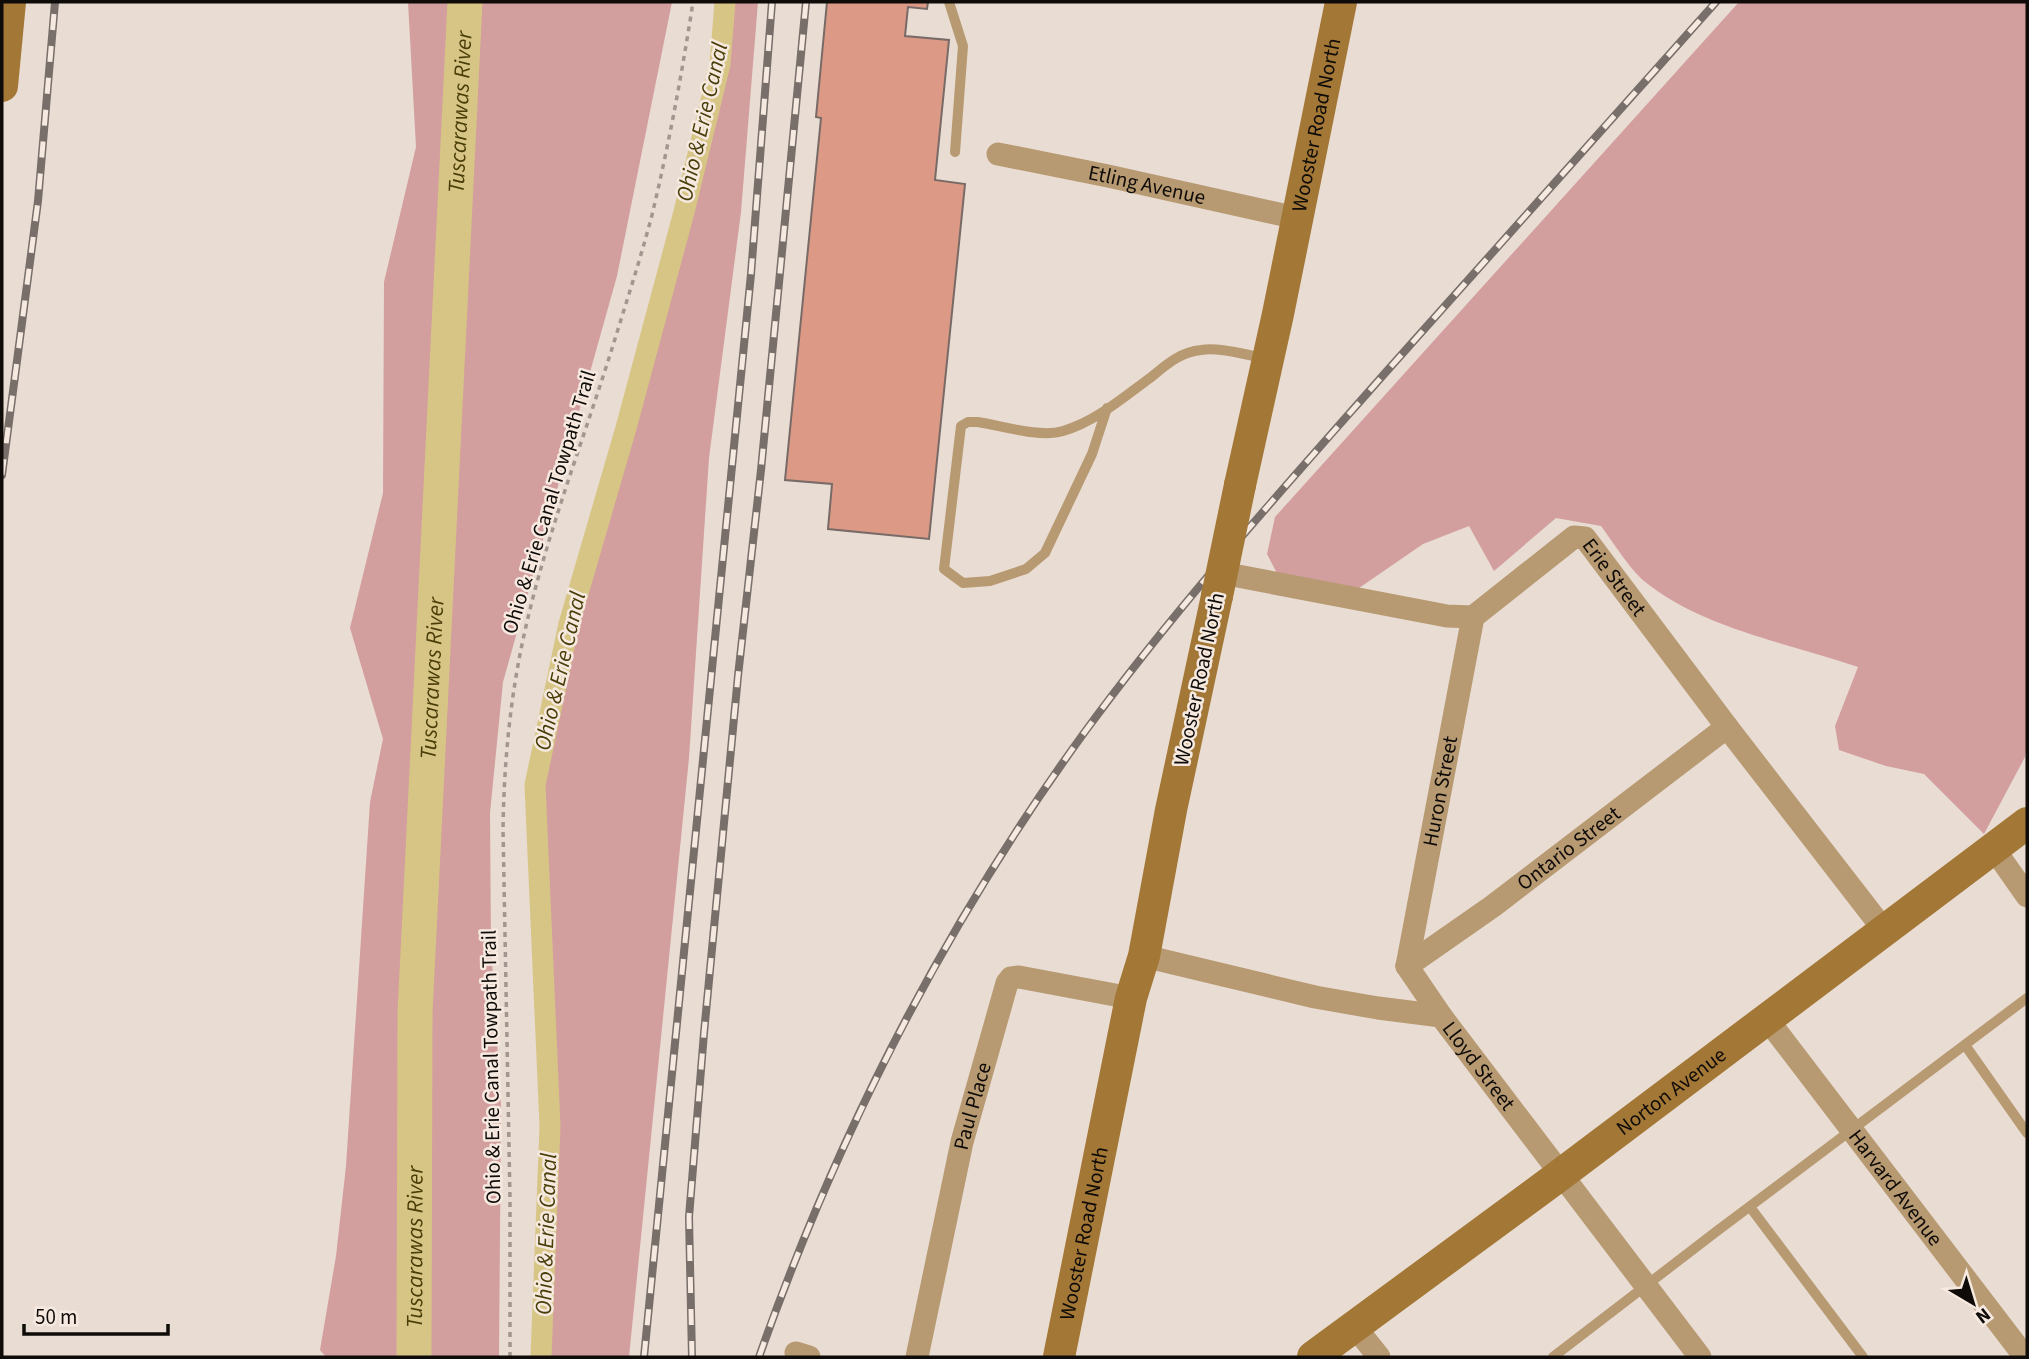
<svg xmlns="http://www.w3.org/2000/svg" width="2029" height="1359" font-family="'Source Sans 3',sans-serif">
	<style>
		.green { fill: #d39e9e }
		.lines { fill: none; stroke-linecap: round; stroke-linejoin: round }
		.canal { stroke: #d7c585; stroke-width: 21 }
		.river { stroke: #d7c585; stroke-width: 35 }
		.building { fill: #dc9a86; stroke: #786a66; stroke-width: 2 }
		.path { stroke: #a19790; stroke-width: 3.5; stroke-dasharray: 5 5; stroke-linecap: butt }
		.lane { stroke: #b79a72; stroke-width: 10 }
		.street { stroke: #b79a72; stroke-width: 23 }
		.secondary { stroke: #a37736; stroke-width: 32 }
		.rail-casing { stroke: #786f6a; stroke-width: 8 }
		.rail { stroke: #f6e9e0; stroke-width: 5; stroke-dasharray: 16; stroke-linecap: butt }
		.secondary-bridge { stroke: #a37736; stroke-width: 32 }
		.labels { text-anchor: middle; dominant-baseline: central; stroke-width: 5; stroke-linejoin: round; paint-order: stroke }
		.street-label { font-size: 21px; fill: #0f0b08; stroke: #f6e9e0 }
		.water-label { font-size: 23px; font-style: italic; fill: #493d08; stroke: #f6e9e0 }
	</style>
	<rect width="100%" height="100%" fill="#e9dcd3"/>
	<!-- green -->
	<path class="green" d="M 408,2 L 672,2 L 617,276 L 503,682 L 490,813 L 491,946 L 501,1106 L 499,1357 L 326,1357 L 320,1350 L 336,1256 L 346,1166 L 370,802 L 383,739 L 350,628 L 383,493 L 384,282 L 416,147 Z
		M 725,2 L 758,2 L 741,212 L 709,458 L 689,758 L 629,1357 L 541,1357 L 550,1126 L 535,785 L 720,64 Z
		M 1739,2 L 2027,2 L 2027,747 L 2025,757 L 1984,834 L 1924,774 L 1886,766 L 1839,750 L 1835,726 L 1858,667 C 1788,643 1701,628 1644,581 C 1629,568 1613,542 1601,526 L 1556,518 L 1494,571 L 1469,526 L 1423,544 L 1346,597 L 1283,585 L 1267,554 L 1275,517 Z"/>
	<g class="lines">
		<!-- canal -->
		<path class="canal" d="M 541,1357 L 550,1126 L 535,785 L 569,624 L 626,428 L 684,212 L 720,64 L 725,2"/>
		<!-- river -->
		<path class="river" id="s1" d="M 414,1357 L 415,1013 L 465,2"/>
	</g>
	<!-- building -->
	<path class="building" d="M 827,2 L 928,2 L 927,9 L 908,7 L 905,36 L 949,40 L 935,180 L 965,184 L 929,539 L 828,529 L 832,484 L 785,480 L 821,118 L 816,117 Z"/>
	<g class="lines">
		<!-- path -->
		<path class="path" d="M 510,1357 L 510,1199 L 503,829 C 504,763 510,699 524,635 C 546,535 584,439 614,342 C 627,300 641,257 652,215 C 669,144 682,73 693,2"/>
		<!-- lane -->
		<path class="lane" d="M 949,2 L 963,46 L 955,152
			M 1107,408 L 1092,454 L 1045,553 L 1026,569 L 990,581 L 963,583 L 944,569 L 961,426 L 968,422 L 978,422 C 1003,426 1040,438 1063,431 C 1095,422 1124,397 1150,378 C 1166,365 1180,352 1201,350 C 1221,347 1245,355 1265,358
			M 1965,1045 L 2027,1133
			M 1750,1207 L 1863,1357
			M 1553,1357 L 1717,1231 L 2027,998"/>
		<!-- street -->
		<g class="street">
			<path id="s2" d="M 998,154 L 1108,176 L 1297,218"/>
			<path id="s3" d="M 1222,573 L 1447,616 L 1473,617 L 1574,537 L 1585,538 L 1727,727 L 1884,930"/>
			<path d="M 1994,849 L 2027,896"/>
			<path id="s4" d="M 1144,956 L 1315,997 L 1378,1008 L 1441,1016 L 1700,1357"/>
			<path id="s5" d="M 1407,966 L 1493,906 L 1727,727"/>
			<path id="s6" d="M 1407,966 L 1473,617"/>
			<path d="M 1407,966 L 1441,1016"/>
			<path id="s7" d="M 1767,1019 L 2025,1357"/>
			<path d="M 1355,1327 L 1379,1357"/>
			<path d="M 796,1353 L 809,1357"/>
			<path id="s8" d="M 917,1357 L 962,1142 L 1007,983 L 1011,978 L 1019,977 L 1131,998"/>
		</g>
		<!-- secondary -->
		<g class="secondary">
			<path d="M 2,86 L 10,2"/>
			<path id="s9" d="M 1240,485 L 1278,314 L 1341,2"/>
			<path id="s10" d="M 1059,1357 L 1131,998 L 1144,956 L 1171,810 L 1217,596"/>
			<path id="s11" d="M 1313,1357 L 1560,1175 L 2027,823"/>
		</g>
		<!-- rail casing -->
		<g class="rail-casing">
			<path id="rail" d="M 2,475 L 38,201 L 55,2
				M 644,1357 L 751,274 L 772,2
				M 692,1357 L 689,1217 L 704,1033 L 738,676 L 761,470 L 806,2
				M 759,1357 C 837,1136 946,923 1084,733 C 1177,606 1282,490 1386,372 C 1496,249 1606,125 1716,2"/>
		</g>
		<!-- rail -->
		<use href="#rail" class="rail"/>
		<!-- secondary-bridge -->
		<path class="secondary-bridge" d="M 1217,596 L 1240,485"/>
	</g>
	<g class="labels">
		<!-- street labels -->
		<g class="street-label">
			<text stroke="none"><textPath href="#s9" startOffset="368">Wooster Road North</textPath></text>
			<text stroke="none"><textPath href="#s2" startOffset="152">Etling Avenue</textPath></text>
			<text transform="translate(549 502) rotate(-73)">Ohio &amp; Erie Canal Towpath Trail</text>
			<text stroke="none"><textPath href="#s3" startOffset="444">Erie Street</textPath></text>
			<text transform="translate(1199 679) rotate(-78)">Wooster Road North</text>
			<text stroke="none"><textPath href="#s6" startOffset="178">Huron Street</textPath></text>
			<text stroke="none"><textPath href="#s5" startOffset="200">Ontario Street</textPath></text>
			<text stroke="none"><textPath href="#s4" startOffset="366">Lloyd Street</textPath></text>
			<text transform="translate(491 1067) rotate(-91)">Ohio &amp; Erie Canal Towpath Trail</text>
			<text stroke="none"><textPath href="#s11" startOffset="446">Norton Avenue</textPath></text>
			<text stroke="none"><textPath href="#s8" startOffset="257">Paul Place</textPath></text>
			<text stroke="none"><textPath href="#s7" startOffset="212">Harvard Avenue</textPath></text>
			<text stroke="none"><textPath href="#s10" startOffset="126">Wooster Road North</textPath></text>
		</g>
		<!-- water labels -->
		<g class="water-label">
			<text stroke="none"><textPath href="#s1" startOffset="1246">Tuscarawas River</textPath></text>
			<text transform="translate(702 122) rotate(-77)">Ohio &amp; Erie Canal</text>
			<text transform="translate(560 671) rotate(-77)">Ohio &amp; Erie Canal</text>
			<text stroke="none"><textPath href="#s1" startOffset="679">Tuscarawas River</textPath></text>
			<text transform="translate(546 1234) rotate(-88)">Ohio &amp; Erie Canal</text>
			<text stroke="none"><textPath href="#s1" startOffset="110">Tuscarawas River</textPath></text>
		</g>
	</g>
	<!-- border -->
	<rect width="2029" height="1359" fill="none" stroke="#0f0b08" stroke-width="7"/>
	<!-- north arrow -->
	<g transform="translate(1973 1303) rotate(142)" stroke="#f6e9e0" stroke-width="5" paint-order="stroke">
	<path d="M0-5L12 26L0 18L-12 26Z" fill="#0f0b08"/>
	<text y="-10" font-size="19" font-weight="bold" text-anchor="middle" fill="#0f0b08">N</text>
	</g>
	<!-- scale -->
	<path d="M24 1324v10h144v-10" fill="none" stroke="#0f0b08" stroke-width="3.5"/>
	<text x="35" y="1324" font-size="21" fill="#0f0b08" stroke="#f6e9e0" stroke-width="5" paint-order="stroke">50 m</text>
</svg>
